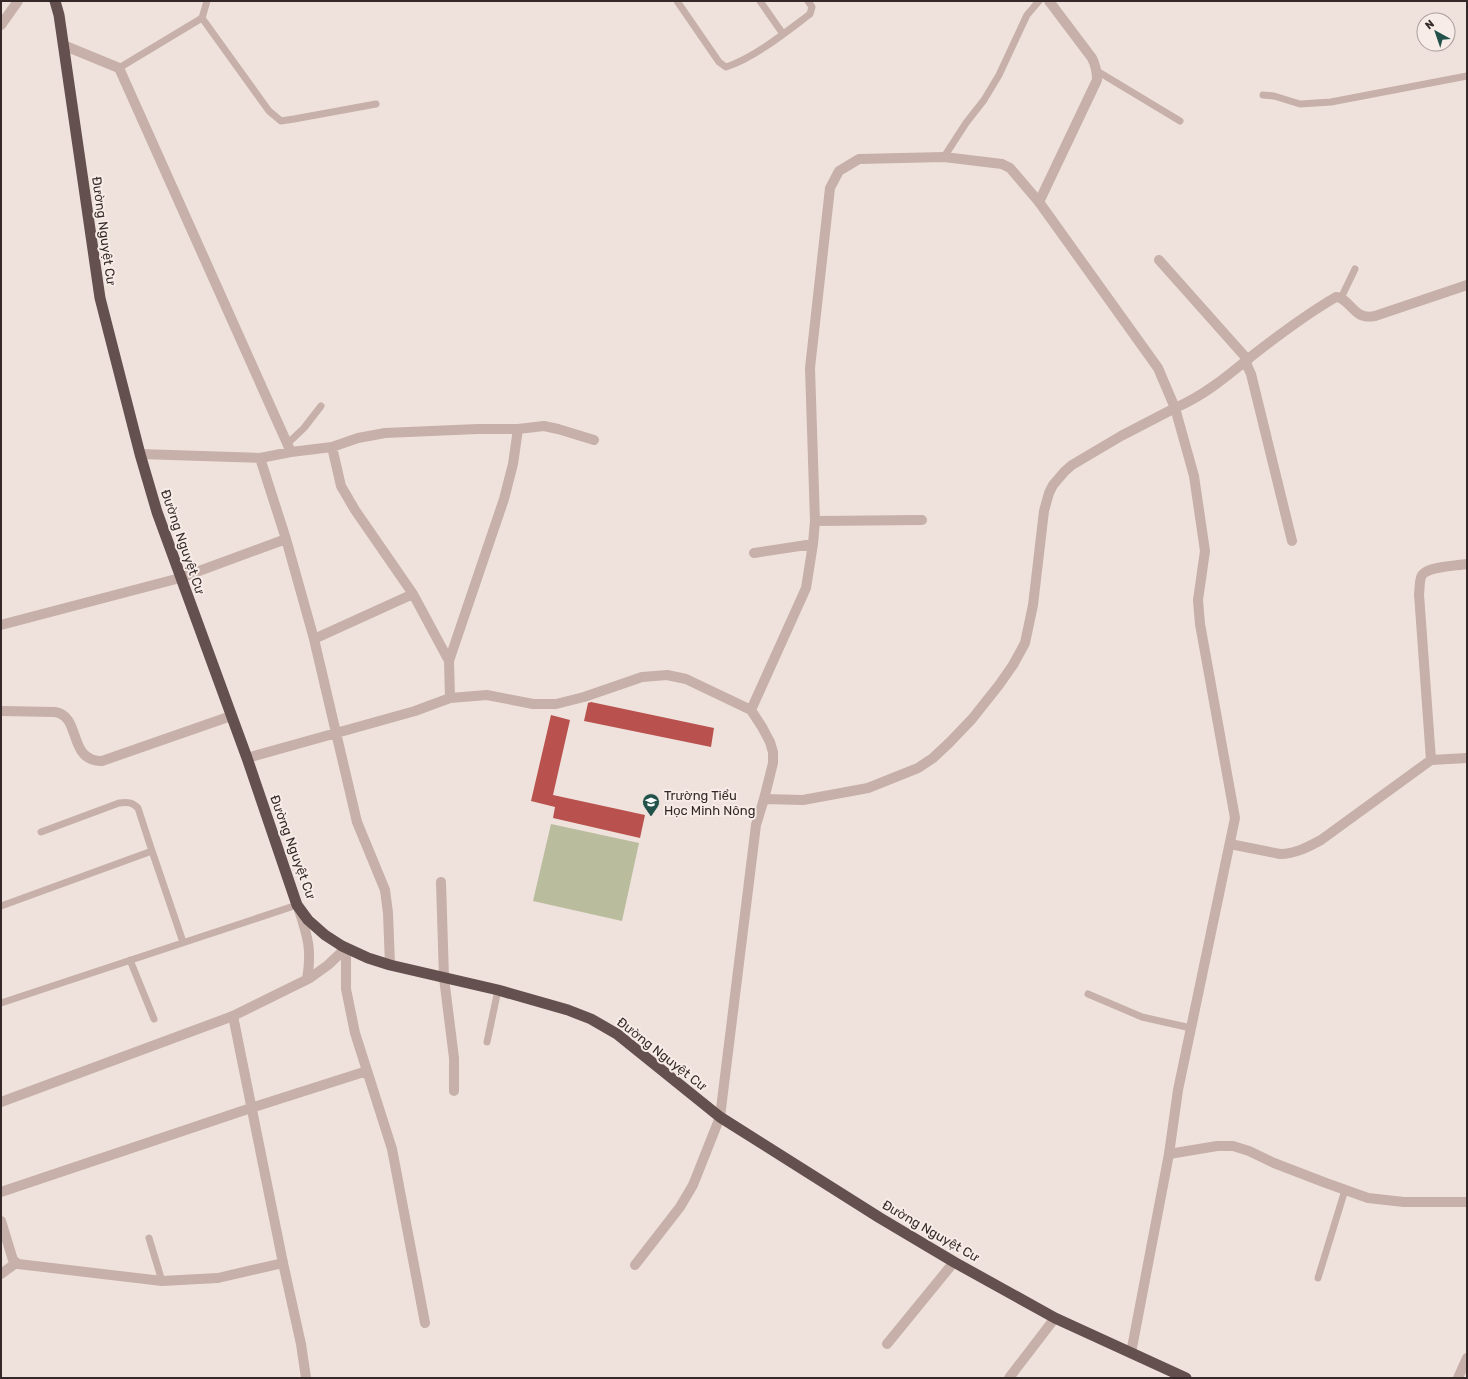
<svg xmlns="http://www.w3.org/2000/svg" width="1468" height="1379" font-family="Rubik,sans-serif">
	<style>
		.green { fill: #b9bc9d }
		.building { fill: #b9514f }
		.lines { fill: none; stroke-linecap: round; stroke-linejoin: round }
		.service { stroke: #c6b0a9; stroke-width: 7 }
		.minor { stroke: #c6b0a9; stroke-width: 10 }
		.tertiary { stroke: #c6b0a9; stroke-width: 10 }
		.trunk { stroke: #64504e; stroke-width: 11 }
		.labels { text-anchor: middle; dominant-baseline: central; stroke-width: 4; stroke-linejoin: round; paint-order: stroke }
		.street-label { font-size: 13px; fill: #342928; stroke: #f7ece7 }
		.poi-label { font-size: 13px; fill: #342928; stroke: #f7ece7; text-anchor: start }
	</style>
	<rect width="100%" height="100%" fill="#efe2dc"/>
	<!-- green -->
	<path class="green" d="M 551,824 L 639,843 L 622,921 L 533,901 Z"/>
	<!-- building -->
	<path class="building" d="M 591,702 L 714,728 L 711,747 L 584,721 L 588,703 Z
		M 551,715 L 570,720 L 553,795 L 645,815 L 640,838 L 553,818 L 555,807 L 531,801 Z"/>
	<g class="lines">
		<!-- service -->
		<path class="service" d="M 677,1 L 719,62 L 726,67 C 754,58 786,32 810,14 L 812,7 L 808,1
			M 760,1 L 783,34
			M 202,18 L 207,1
			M 119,68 L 202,18 L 269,111 L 281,121 L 294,119 L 376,104
			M 1097,71 L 1180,121
			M 1263,95 L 1274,96 L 1300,104 L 1331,102 L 1467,76
			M 944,157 L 966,123 L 984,100 L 999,75 L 1027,15 L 1039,1
			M 1341,298 L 1355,269
			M 287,444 L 304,428 L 321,406
			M 41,832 L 119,803 C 128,802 132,802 138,808 L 152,851
			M 1,906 L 152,851 L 183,942
			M 130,960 L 154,1019
			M 1088,994 L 1142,1017 L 1191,1028
			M 1,1003 L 297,905
			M 487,1042 L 498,990
			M 149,1238 L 162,1281
			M 1318,1278 L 1345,1190"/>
		<!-- minor -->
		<path class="minor" d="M 1,25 L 18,1
			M 63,45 L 119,68 L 291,452
			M 1159,260 L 1248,360
			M 1245,361 L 1251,374 L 1292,541
			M 1175,408 C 1203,396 1225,378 1248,359 C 1276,337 1305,315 1336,297 C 1345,297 1351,309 1359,314 C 1364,317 1370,317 1375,316 L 1467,285
			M 518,429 L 544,426 L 558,429 L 594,440
			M 332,447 L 341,486 L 355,510 L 413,594 L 449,661
			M 140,454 L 260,458 L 291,452 L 332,447 L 358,438 L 385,433 L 478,429 L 518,429 L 513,464 L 504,499 L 449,661 L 450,698
			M 260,458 L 286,539 L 314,639 L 357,822 L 385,890 L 388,913 L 390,965
			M 815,521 L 922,520
			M 754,553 L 813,544
			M 1,625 L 180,578 L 286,539
			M 314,639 L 413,594
			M 751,710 L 806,588 L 813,544 L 815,521 L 810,368 L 830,188 L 839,171 L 859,159 L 944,157 L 1002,164 L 1010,168 L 1039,202
			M 1,711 L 55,712 C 82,716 67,761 102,761 L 231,716
			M 247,758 L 415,711 L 450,698 L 487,695 L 533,704 L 556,704 L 584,697 L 642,677 L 667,675 L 686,679 L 751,710 L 762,727 L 770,742 L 773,752 L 773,763 L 764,799
			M 1431,760 L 1419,594 C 1420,588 1419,580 1422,575 C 1429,566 1456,566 1467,564
			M 1230,844 L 1280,854 C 1295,854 1308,847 1321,840 L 1431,760 L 1467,758
			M 441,882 L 444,978 L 454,1058 L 454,1091
			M 346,948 L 346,989 L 355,1033 L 392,1149 L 425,1323
			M 1,1102 L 233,1016
			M 1169,1154 L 1217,1146 L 1233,1146 L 1249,1151 L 1274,1163 L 1326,1183 L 1368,1198 L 1404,1202 L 1467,1202
			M 1,1192 L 251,1108 L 367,1071
			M 1,1221 L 13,1260 L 18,1264 L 162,1281 L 218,1278 L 283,1263
			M 635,1265 L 680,1207 L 693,1185 L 720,1117
			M 1,1274 L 16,1263
			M 887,1344 L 954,1262
			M 1009,1378 L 1055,1318
			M 1458,1378 L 1467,1358"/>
		<!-- tertiary -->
		<path class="tertiary" d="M 1049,1 L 1092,58 C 1096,66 1097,72 1097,80 L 1039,202 L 1158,368 L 1175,408 L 1194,476 L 1205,551 L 1198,600 L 1200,624 L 1235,818 L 1178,1090 L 1169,1154 L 1131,1353
			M 299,910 C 308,937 312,951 307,979
			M 720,1117 L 756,825 L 764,799 L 803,800 L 868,788 L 918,768 L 933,758 L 950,742 L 972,719 L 999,685 L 1013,665 L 1025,643 L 1033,605 L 1044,511 L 1049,493 L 1053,485 L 1065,471 L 1072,465 L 1121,436 L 1175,408
			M 306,1378 L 301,1344 L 283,1263 L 233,1016 L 310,978 L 328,965 L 346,948"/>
		<!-- trunk -->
		<path class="trunk" d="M 55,1 L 59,15 L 100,298 L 140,454 L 157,512 L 247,758 L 297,905 L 308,920 L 325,935 L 342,946 L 368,958 L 390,965 L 498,990 L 568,1010 L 591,1019 L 617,1034 L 720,1117 L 880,1218 L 954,1262 L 1055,1318 L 1186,1378"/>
	</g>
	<!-- icons -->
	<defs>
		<g id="school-pin" transform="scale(0.9)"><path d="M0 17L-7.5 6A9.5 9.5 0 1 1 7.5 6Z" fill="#225149" stroke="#f7ece7"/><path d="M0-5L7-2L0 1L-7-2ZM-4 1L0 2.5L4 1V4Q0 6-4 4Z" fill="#fff"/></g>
	</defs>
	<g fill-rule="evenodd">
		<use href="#school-pin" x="651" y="802"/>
	</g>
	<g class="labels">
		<!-- street labels -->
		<g class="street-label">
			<text transform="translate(104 231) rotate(82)">Đường Nguyệt Cư</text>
			<text transform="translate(183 542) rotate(71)">Đường Nguyệt Cư</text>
			<text transform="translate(293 847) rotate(70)">Đường Nguyệt Cư</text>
			<text transform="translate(662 1054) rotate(38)">Đường Nguyệt Cư</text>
			<text transform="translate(931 1231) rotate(30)">Đường Nguyệt Cư</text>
		</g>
		<!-- poi labels -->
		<g class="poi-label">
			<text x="664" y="795">Trường Tiểu<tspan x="664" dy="15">Học Minh Nông</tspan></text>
		</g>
	</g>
	<!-- border -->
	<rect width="1468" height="1379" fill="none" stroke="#342928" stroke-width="4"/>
	<!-- north arrow -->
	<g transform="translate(1436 32) rotate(320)"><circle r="19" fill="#f7ece7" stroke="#a99e9b"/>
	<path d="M0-3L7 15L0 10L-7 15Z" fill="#225149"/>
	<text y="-6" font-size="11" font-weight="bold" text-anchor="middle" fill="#342928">N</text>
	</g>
</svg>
